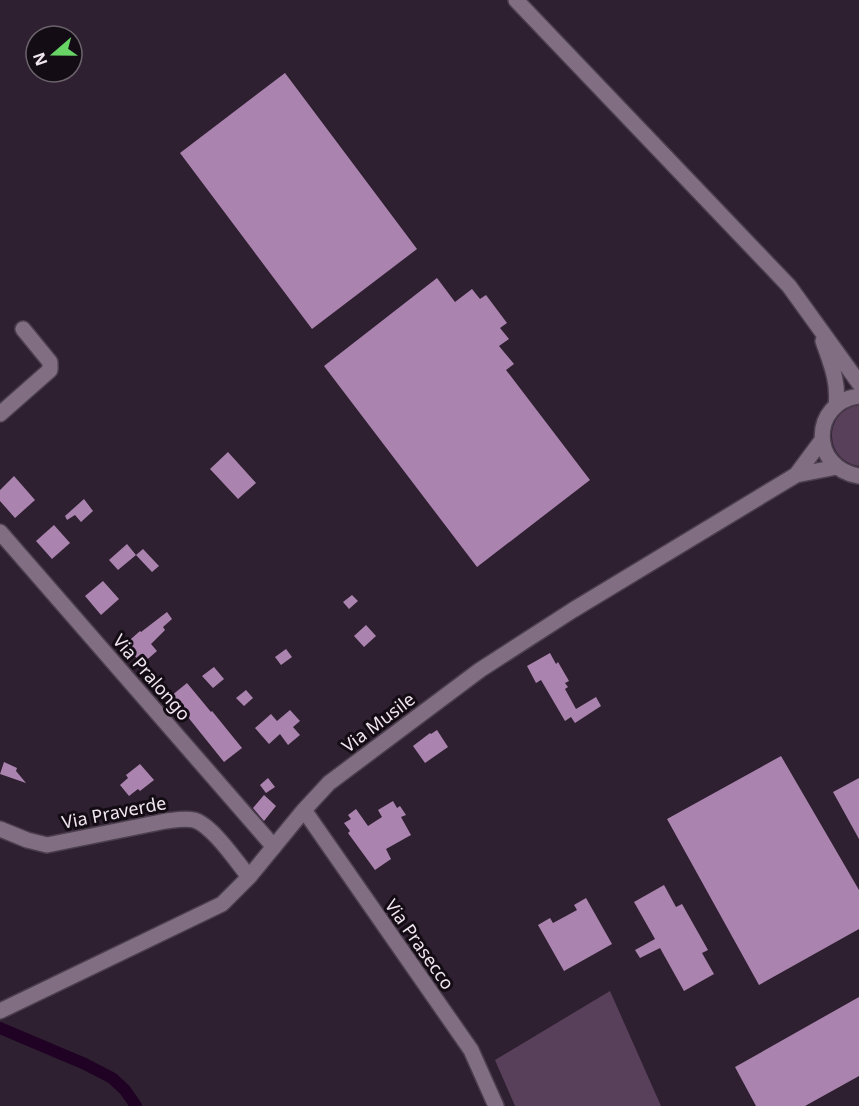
<svg xmlns="http://www.w3.org/2000/svg" width="859" height="1106" font-family="'Noto Sans',sans-serif">
	<style>
		.green { fill: #583f5a }
		.lines { fill: none; stroke-linecap: round; stroke-linejoin: round }
		.canal { stroke: #200324; stroke-width: 12 }
		.building { fill: #aa84af }
		.minor-casing { stroke: #4b3e4d; stroke-width: 18 }
		.minor { stroke: #816e83; stroke-width: 15 }
		.labels { text-anchor: middle; dominant-baseline: central; stroke-width: 6; stroke-linejoin: round; paint-order: stroke }
		.street-label { font-size: 18px; fill: #f0e5f1; stroke: #130c14 }
	</style>
	<rect width="100%" height="100%" fill="#2f2031"/>
	<!-- green -->
	<path class="green" d="M 859,405 L 859,466 C 823,460 823,411 859,405 Z
		M 610,991 L 661,1106 L 515,1106 L 495,1060 Z"/>
	<g class="lines">
		<!-- canal -->
		<path class="canal" d="M 0,1028 L 85,1064 L 112,1078 L 125,1090 L 136,1106"/>
	</g>
	<!-- building -->
	<path class="building" d="M 285,73 L 417,249 L 312,329 L 180,153 Z
		M 437,278 L 455,302 L 472,289 L 480,299 L 486,295 L 507,323 L 500,328 L 509,339 L 499,346 L 514,364 L 506,370 L 590,480 L 477,567 L 324,366 Z
		M 228,452 L 256,483 L 238,499 L 210,469 Z
		M 14,476 L 35,500 L 15,518 L 0,501 L 0,490 Z
		M 84,499 L 93,511 L 81,522 L 75,515 L 67,520 L 65,516 Z
		M 54,525 L 70,543 L 52,559 L 36,541 Z
		M 127,544 L 136,555 L 118,570 L 109,560 Z
		M 143,549 L 159,566 L 152,572 L 136,555 Z
		M 103,581 L 119,599 L 101,615 L 85,596 Z
		M 352,595 L 358,601 L 349,609 L 343,602 Z
		M 167,612 L 172,619 L 163,627 L 165,630 L 151,644 L 157,651 L 142,664 L 132,653 L 130,654 L 123,646 L 140,631 L 141,632 Z
		M 366,625 L 376,636 L 364,647 L 354,636 Z
		M 286,649 L 292,657 L 281,665 L 275,657 Z
		M 550,653 L 556,664 L 558,662 L 569,681 L 565,683 L 568,687 L 565,689 L 576,709 L 596,697 L 601,706 L 575,723 L 571,717 L 565,721 L 541,680 L 536,683 L 527,666 Z
		M 214,667 L 224,679 L 213,688 L 202,676 Z
		M 187,683 L 211,712 L 212,711 L 242,748 L 224,762 L 171,696 Z
		M 246,690 L 253,698 L 244,706 L 236,698 Z
		M 290,710 L 300,721 L 293,727 L 300,735 L 288,745 L 280,734 L 269,744 L 255,728 L 271,714 L 277,721 Z
		M 437,730 L 448,747 L 425,763 L 413,746 L 430,733 L 431,734 Z
		M 781,756 L 859,890 L 859,929 L 759,985 L 667,819 Z
		M 4,762 L 17,768 L 16,771 L 26,783 L 0,774 Z
		M 140,764 L 154,780 L 140,791 L 138,789 L 129,796 L 120,785 L 128,778 L 126,775 Z
		M 268,778 L 275,787 L 266,793 L 260,785 Z
		M 859,778 L 859,839 L 833,792 Z
		M 264,795 L 276,806 L 264,821 L 253,808 Z
		M 393,801 L 397,808 L 400,806 L 406,815 L 401,817 L 411,835 L 386,849 L 391,859 L 375,870 L 348,833 L 350,831 L 344,823 L 351,819 L 348,815 L 356,809 L 368,826 L 382,817 L 378,810 Z
		M 664,885 L 676,907 L 682,904 L 708,950 L 702,953 L 714,974 L 684,991 L 660,948 L 640,958 L 635,950 L 655,939 L 634,902 Z
		M 586,898 L 612,944 L 564,971 L 538,925 L 550,918 L 553,923 L 566,916 L 577,910 L 574,905 Z
		M 859,997 L 859,1076 L 805,1106 L 756,1106 L 735,1067 Z"/>
	<g class="lines">
		<!-- minor casing -->
		<g class="minor-casing">
			<path id="minor" d="M 516,0 L 789,286 L 859,383
				M 823,341 C 831,364 839,382 836,406
				M 859,396 C 810,403 810,468 859,476
				M 0,414 L 50,370 L 50,362 L 23,329
				M 796,475 L 837,467
				M 0,532 L 274,847
				M 304,810 L 471,1050 L 496,1106
				M 0,829 L 27,840 L 47,845 L 166,821 C 175,820 185,818 194,820 C 212,825 237,862 249,877
				M 0,1011 L 222,904 L 249,877 L 304,810 L 329,783 L 480,670 L 573,610 L 796,475 L 822,440"/>
		</g>
		<!-- minor -->
		<use href="#minor" class="minor"/>
	</g>
	<g class="labels">
		<!-- street labels -->
		<g class="street-label">
			<text transform="translate(152 677) rotate(49)">Via Pralongo</text>
			<text transform="translate(378 722) rotate(-37)">Via Musile</text>
			<text transform="translate(114 812) rotate(-11)">Via Praverde</text>
			<text transform="translate(420 944) rotate(55)">Via Prasecco</text>
		</g>
	</g>
	<!-- north arrow -->
	<g transform="translate(54 54) rotate(250)"><circle r="28" fill="#130c14" stroke="#6b636c" stroke-width="1.5"/>
	<path d="M0-4.5L10 22L0 15L-10 22Z" fill="#68d465"/>
	<text y="-9" font-size="16" font-weight="bold" text-anchor="middle" fill="#f0e5f1">N</text>
	</g>
</svg>
